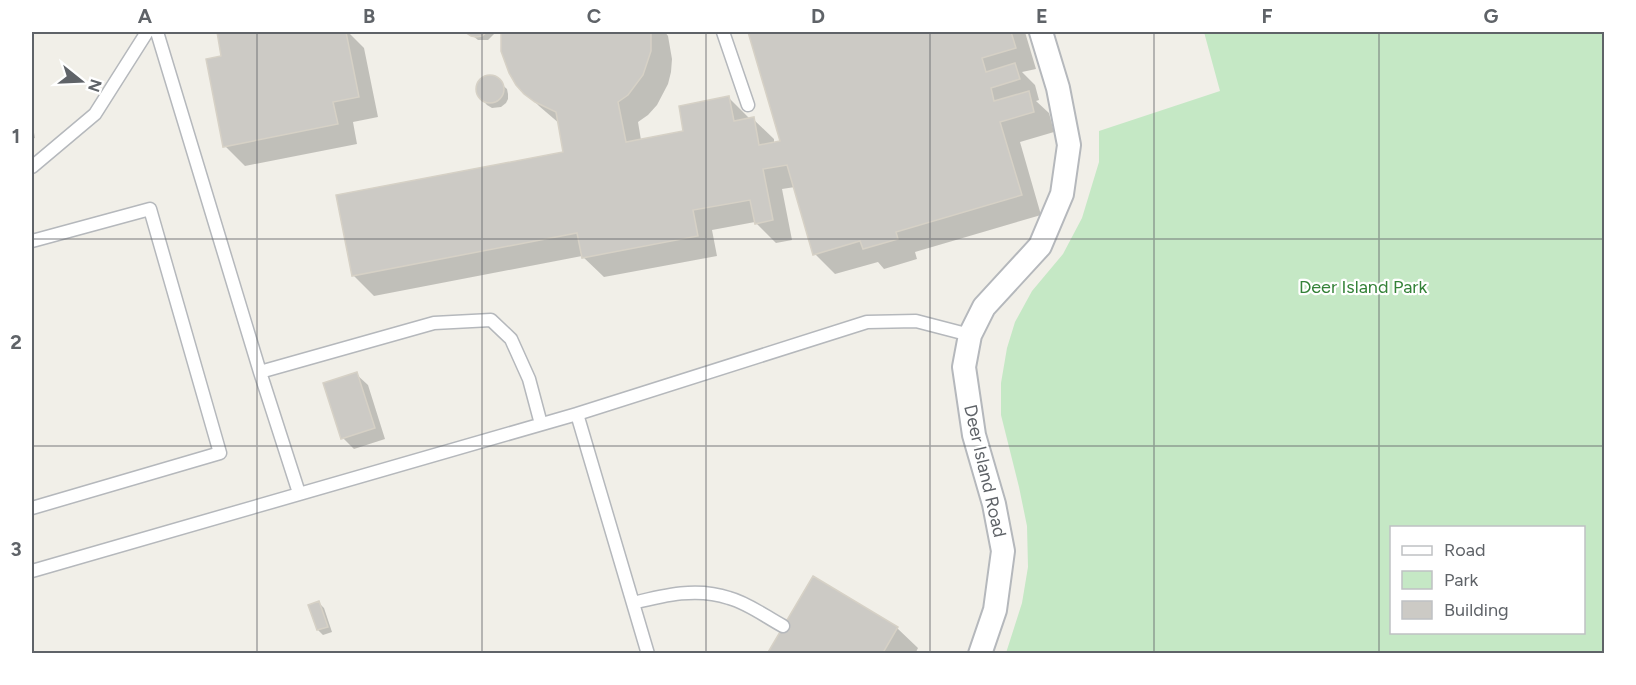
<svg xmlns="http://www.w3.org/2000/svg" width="1636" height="685" font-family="Figtree,sans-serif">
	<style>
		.green { fill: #c5e8c5; fill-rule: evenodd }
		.shadow { fill: #0003 }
		.building { fill: #cccac5; stroke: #d6d1c6; stroke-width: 1.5 }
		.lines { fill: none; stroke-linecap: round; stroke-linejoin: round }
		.lane-casing { stroke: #b5b8bc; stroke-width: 15 }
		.street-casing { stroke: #b5b8bc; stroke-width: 26 }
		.lane { stroke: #fff; stroke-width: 12 }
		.street { stroke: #fff; stroke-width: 22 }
		.grid { fill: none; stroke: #5f6368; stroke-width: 1.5; stroke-opacity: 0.55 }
		.labels { text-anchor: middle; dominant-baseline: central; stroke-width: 4.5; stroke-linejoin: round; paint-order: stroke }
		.park-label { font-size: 18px; fill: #348238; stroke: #fff }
		.street-label { font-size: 18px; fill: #5f6368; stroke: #fff }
		.neatline { fill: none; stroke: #5f6368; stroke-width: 2 }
		.grid-label { font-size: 20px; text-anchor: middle; font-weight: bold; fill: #5f6368 }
	</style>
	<rect width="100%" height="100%" fill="#f1efe8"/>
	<!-- green -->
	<path class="green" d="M 1204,32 L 1604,32 L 1604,653 L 1006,653 L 1022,603 L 1028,567 L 1027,526 L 1019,487 L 1001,415 L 1001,383 L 1007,348 L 1015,322 L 1032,291 L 1063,254 L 1082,218 L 1099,162 L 1099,131 L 1220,91 ZM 1392,528 L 1584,528 L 1584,632 L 1392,632 Z"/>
	<!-- shadow -->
	<path class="shadow" d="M 218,32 L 348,32 L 364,48 L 378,117 L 353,122 L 357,144 L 245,166 L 225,146 L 223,57 Z
		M 468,32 L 494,32 L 495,33 L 488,40 L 478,40 Z
		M 503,32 L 665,32 L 668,36 L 672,59 L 671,72 L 668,84 L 657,105 L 648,115 L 638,122 L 641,140 L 685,132 L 729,98 L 749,118 L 753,119 L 774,139 L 774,144 L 782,142 L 750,32 L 1025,32 L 1036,69 L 1022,72 L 1035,85 L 1039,100 L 1036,101 L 1049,113 L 1054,132 L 1020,142 L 1041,215 L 915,252 L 917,259 L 884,269 L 878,262 L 835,274 L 815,254 L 795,187 L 782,189 L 792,240 L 776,243 L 755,222 L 712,230 L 717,256 L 604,277 L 582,256 L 374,296 L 353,275 L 565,153 L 560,124 L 539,106 L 518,85 L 502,37 Z
		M 488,77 L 493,77 L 507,89 L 508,94 L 508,99 L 506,103 L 501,107 L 492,108 L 487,105 L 478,95 L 478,85 L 484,78 Z
		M 32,122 L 35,138 L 32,139 Z
		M 356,374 L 368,385 L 385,439 L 354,449 L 343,438 Z
		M 813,578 L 897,628 L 918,648 L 915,654 L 768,654 Z
		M 319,603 L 324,608 L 332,632 L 323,635 L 318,630 Z"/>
	<!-- building -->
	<path class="building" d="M 217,32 L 308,32 L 308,33 L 316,32 L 346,32 L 359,97 L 333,102 L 338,124 L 223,147 L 206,59 L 221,56 Z
		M 465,32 L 487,32 L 482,36 L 476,37 L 471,36 Z
		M 501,32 L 651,32 L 651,51 L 643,75 L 628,95 L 618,102 L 626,142 L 683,131 L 679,106 L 729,96 L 734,121 L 754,117 L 759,145 L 780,141 L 748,32 L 1011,32 L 1016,48 L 982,58 L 986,72 L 1015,63 L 1020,79 L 991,88 L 994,101 L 1029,91 L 1034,112 L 1000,122 L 1022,195 L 896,232 L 898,239 L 863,249 L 860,241 L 813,255 L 787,165 L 763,169 L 773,220 L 755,224 L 750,200 L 693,210 L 698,236 L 582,258 L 577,233 L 352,276 L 336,195 L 563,152 L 556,112 L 535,102 L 524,94 L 516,85 L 509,73 L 501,51 Z
		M476 89a14 14 0 1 1 28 0a14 14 0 1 1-28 0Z
		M 357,372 L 375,428 L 341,439 L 323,383 Z
		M 813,576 L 898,627 L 884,651 L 889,654 L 767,654 Z
		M 319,601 L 328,627 L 317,630 L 308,605 Z"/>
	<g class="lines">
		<!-- lane casing -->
		<g class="lane-casing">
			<path id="lane" d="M 157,32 L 260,372 L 299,493
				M 723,32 L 748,105
				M 32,167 L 95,114 L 147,32
				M 32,241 L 150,209 L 220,453 L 32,508
				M 260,372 L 434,323 L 491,320 L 511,339 L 529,379 L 541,424
				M 32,571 L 577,414
				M 633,603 C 665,595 697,587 729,598 C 748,603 766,617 783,626
				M 648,654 L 577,414 L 867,322 L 916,321 L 970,335"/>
		</g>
		<!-- street casing -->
		<g class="street-casing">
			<path id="street" d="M 980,654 L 995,610 L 1003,551 L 994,504 L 974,435 L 964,367 L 970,335 L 984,307 L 1040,246 L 1062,194 L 1069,145 L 1058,88 L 1041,32"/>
		</g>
		<!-- lane -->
		<use href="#lane" class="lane"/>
		<!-- street -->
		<use href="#street" class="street"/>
	</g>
	<!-- grid -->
	<path class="grid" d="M 257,32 L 257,654M 482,32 L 482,654M 706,32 L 706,654M 930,32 L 930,654M 1154,32 L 1154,654M 1379,32 L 1379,654M 32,239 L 1604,239M 32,446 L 1604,446"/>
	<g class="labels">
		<!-- park labels -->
		<g class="park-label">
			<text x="1363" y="287">Deer Island Park</text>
		</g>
		<!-- street labels -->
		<g class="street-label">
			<text transform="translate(985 471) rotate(77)">Deer Island Road</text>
		</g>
	</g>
	<!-- border -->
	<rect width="1636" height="685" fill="none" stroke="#ffffff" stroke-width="66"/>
	<!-- legend -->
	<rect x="1390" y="526" width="195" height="108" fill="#ffffff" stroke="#bfc1c3" stroke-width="1.5"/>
	<rect x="1402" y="546" width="30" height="9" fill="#ffffff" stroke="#bfc1c3" stroke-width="1.5"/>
	<text x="1444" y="556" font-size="18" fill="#5f6368">Road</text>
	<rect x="1402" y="571" width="30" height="18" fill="#c5e8c5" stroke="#bfc1c3" stroke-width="1.5"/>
	<text x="1444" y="586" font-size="18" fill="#5f6368">Park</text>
	<rect x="1402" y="601" width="30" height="18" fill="#cccac5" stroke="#bfc1c3" stroke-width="1.5"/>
	<text x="1444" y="616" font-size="18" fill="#5f6368">Building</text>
	<!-- north arrow -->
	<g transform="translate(81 81) rotate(108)" stroke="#ffffff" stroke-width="4.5" paint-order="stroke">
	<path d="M0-4.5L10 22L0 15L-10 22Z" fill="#5f6368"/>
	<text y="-9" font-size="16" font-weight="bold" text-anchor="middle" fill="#5f6368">N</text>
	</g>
	<rect x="33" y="33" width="1570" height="619" class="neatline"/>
	<g class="grid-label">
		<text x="145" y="23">A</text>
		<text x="369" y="23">B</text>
		<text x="594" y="23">C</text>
		<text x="818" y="23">D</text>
		<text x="1042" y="23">E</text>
		<text x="1267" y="23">F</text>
		<text x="1491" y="23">G</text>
		<text x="16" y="143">1</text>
		<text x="16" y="349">2</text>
		<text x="16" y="556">3</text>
	</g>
</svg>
